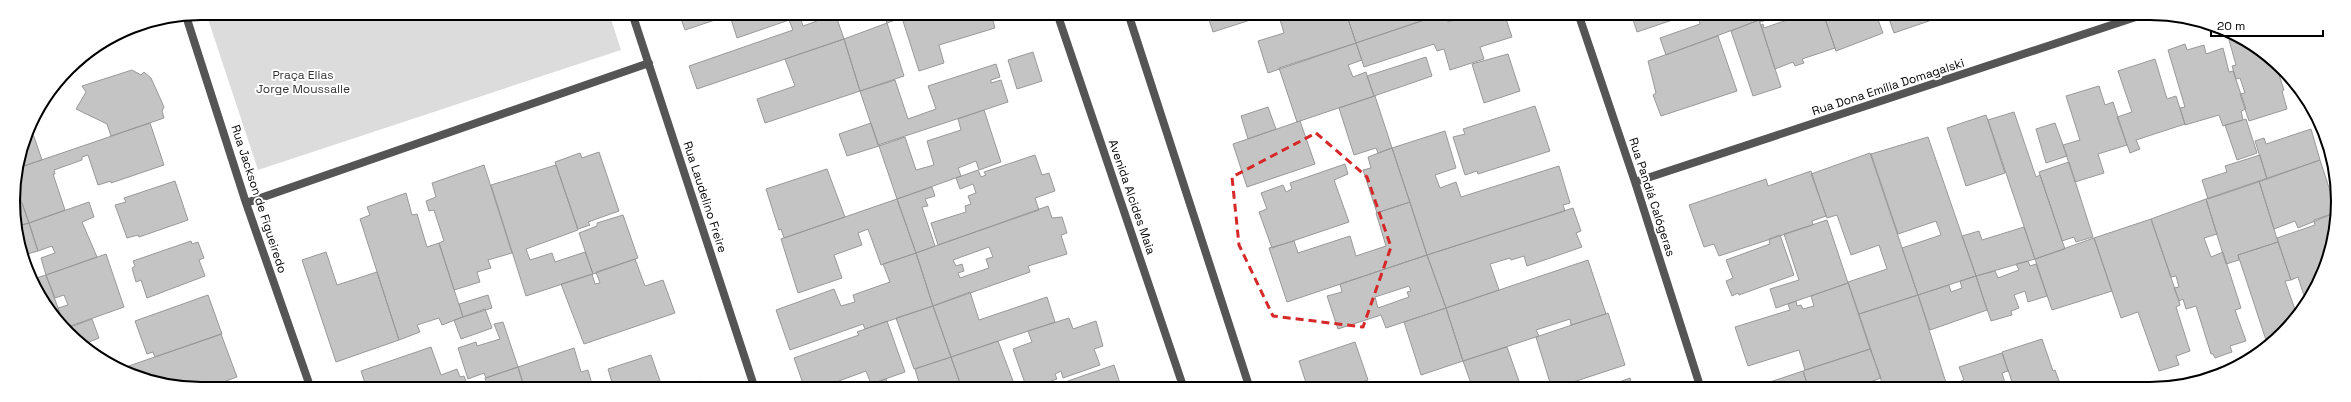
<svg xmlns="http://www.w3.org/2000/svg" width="2351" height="402" font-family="'Space Grotesk',sans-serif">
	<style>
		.green { fill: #dcdcdc }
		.building { fill: #c4c4c4; stroke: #999; fill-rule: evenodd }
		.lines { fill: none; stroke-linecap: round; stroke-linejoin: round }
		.minor { stroke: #555; stroke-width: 8 }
		.tertiary { stroke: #555; stroke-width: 8 }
		.marked { fill: none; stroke: #d62828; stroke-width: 3; stroke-dasharray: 8 5; stroke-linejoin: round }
		.labels { text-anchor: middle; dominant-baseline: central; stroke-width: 4; stroke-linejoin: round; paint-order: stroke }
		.park-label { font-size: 12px; fill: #333; stroke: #fff }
		.street-label { font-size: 12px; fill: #000; stroke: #fff }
		.rim { fill: none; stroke: #000; stroke-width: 2 }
	</style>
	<rect width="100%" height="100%" fill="#fff"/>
	<!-- green -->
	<path class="green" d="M 206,13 L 609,13 L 621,50 L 258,170 Z"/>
	<!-- building -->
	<path class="building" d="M 679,13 L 729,13 L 730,15 L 685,30 Z
		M 737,13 L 810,13 L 800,17 L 803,26 L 817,21 L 814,13 L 835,13 L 844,39 L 697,89 L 689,66 L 793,30 L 789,20 L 737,38 L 730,16 Z
		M 884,13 L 915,13 L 887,23 Z
		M 915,13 L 991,13 L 995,28 L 939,45 L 944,63 L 919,71 L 902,18 Z
		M 1207,13 L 1269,13 L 1269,14 L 1213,32 Z
		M 1278,13 L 1346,13 L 1356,43 L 1268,73 L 1258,41 L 1284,33 Z
		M 1346,13 L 1420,13 L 1421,16 L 1427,15 L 1428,19 L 1356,43 Z
		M 1444,13 L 1448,22 L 1460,18 L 1459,15 L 1464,13 L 1504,13 L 1512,37 L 1480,47 L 1484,59 L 1450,70 L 1444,49 L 1437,51 L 1434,44 L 1364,67 L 1356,43 Z
		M 1631,13 L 1693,13 L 1637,32 Z
		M 1721,13 L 1757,13 L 1759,20 L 1666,55 L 1660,38 L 1700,24 L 1699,20 Z
		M 1757,13 L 1782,13 L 1783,15 L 1760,22 Z
		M 1791,13 L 1823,13 L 1835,48 L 1802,59 L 1804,63 L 1795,66 L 1793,62 L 1775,69 L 1761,25 L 1763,24 L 1764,28 L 1793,18 Z
		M 1823,13 L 1887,13 L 1887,14 L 1877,17 L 1883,33 L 1836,51 Z
		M 1952,13 L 1894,33 L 1887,13 Z
		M 1759,20 L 1781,87 L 1753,96 L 1731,31 Z
		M 887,23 L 904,76 L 860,91 L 844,39 Z
		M 1718,36 L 1737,91 L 1661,116 L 1653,95 L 1656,93 L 1648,61 Z
		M 2239,37 L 2276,66 L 2284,90 L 2282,91 L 2287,109 L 2249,121 L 2240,94 L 2245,93 L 2240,78 L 2236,79 L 2232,66 L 2236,65 L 2229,40 Z
		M 844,39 L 860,91 L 765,123 L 757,99 L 795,86 L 785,59 Z
		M 1356,43 L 1362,60 L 1348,65 L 1353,77 L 1366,72 L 1374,96 L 1297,122 L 1279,68 Z
		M 2185,44 L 2187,50 L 2204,45 L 2206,54 L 2223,48 L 2229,72 L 2233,71 L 2246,109 L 2241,111 L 2243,120 L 2223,126 L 2219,115 L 2185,125 L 2180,108 L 2185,107 L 2168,50 Z
		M 1033,52 L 1042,81 L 1017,89 L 1008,60 Z
		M 1508,54 L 1520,91 L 1484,103 L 1472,64 Z
		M 1426,57 L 1432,76 L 1374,96 L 1367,76 Z
		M 2155,59 L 2167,99 L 2176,96 L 2185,124 L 2136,140 L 2140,149 L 2130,153 L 2117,117 L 2132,112 L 2118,71 Z
		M 996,64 L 1000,77 L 991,80 L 991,83 L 1001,80 L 1008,102 L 878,145 L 860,91 L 895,80 L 908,119 L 936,109 L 928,86 Z
		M 132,70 L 141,75 L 144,72 L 151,78 L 164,107 L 162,111 L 164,118 L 111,136 L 107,124 L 76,109 L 86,92 L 82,86 Z
		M 2099,86 L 2105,105 L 2113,102 L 2127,145 L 2098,154 L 2104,173 L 2075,182 L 2063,145 L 2080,140 L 2066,96 Z
		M 1375,96 L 1392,148 L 1378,153 L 1376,148 L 1354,155 L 1339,108 Z
		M 1535,106 L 1550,151 L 1478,174 L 1477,171 L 1465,175 L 1453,137 L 1465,134 L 1463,129 Z
		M 1268,107 L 1276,129 L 1248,139 L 1241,116 Z
		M 984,110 L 1001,162 L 979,170 L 976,161 L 958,168 L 961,176 L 897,199 L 879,146 L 905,137 L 916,170 L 934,165 L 927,141 L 961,130 L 958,119 Z
		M 2014,112 L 2036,177 L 2040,175 L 2065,249 L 2035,259 L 1988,120 Z
		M 1986,115 L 2005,173 L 1966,186 L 1947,128 Z
		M 2246,119 L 2257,153 L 2237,160 L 2225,125 Z
		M 1300,121 L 1315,164 L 1247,187 L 1233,144 Z
		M 150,123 L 164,165 L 111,183 L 111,181 L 98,185 L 88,155 L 82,157 L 82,160 L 54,170 L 55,174 L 53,174 L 65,210 L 29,223 L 15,183 L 18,168 Z
		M 871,123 L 879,146 L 847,156 L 839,134 Z
		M 2055,123 L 2067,156 L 2046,163 L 2036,129 Z
		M 30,125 L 42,160 L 18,168 L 27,129 Z
		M 2311,129 L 2320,160 L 2267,179 L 2255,141 L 2264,138 L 2266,144 Z
		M 1445,131 L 1456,168 L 1435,175 L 1440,188 L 1456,182 L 1461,197 L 1559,166 L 1570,203 L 1563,205 L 1565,211 L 1427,255 L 1392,148 Z
		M 1928,137 L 1976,276 L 1918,295 L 1902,248 L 1941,235 L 1936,221 L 1898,234 L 1871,154 Z
		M 1392,148 L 1410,202 L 1377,213 L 1363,170 L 1371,168 L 1368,157 Z
		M 599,152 L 619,211 L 588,222 L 590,225 L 578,229 L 555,162 L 580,153 L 582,158 Z
		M 1870,153 L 1918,295 L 1859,314 L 1848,282 L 1887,269 L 1879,245 L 1851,255 L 1837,215 L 1827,218 L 1811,174 Z
		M 1035,155 L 1042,175 L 1049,173 L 1055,191 L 1035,198 L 1039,210 L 938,245 L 931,223 L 966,212 L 965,206 L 971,204 L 968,196 L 976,193 L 973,184 L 960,189 L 956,178 L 978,170 L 981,177 L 986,175 L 984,172 Z
		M 2260,155 L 2267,179 L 2208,199 L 2202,180 L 2227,172 L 2225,166 Z
		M 2320,160 L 2337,212 L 2298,228 L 2295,221 L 2274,229 L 2259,181 Z
		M 2069,162 L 2093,237 L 2076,242 L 2074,237 L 2062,241 L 2039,172 Z
		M 1345,164 L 1348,174 L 1334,180 L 1349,222 L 1272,248 L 1259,212 L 1267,209 L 1261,193 L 1283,185 L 1286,192 L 1292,189 L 1290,183 Z
		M 484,165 L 512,253 L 488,260 L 491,268 L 477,272 L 480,282 L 454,290 L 439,243 L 444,241 L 434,210 L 429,211 L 426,201 L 436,197 L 432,183 Z
		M 556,165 L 578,230 L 526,249 L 530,260 L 552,253 L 555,262 L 585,252 L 593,274 L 526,296 L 491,185 Z
		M 827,169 L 845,217 L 784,238 L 781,229 L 779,230 L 766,189 Z
		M 1811,171 L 1826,216 L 1812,221 L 1813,225 L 1719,256 L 1714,244 L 1704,247 L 1689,205 L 1766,179 L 1768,186 Z
		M 175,181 L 188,220 L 139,237 L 138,235 L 127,238 L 115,205 L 126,202 L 124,198 Z
		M 2259,181 L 2278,242 L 2238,255 L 2239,260 L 2226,264 L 2206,199 Z
		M 15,183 L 20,199 L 15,200 L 13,189 Z
		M 932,187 L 935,196 L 925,199 L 928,206 L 922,207 L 935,246 L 916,253 L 897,199 Z
		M 406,193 L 412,215 L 417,214 L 427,247 L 439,243 L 463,317 L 442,325 L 439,318 L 417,325 L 420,332 L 399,340 L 360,219 L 370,215 L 367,207 Z
		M 897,199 L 916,253 L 881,265 L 868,229 L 858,233 L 862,245 L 834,255 L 842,278 L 798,293 L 781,239 Z
		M 2206,199 L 2217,234 L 2204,238 L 2211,257 L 2223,252 L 2241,308 L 2235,310 L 2246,341 L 2230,346 L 2232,352 L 2215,358 L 2213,354 L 2211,354 L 2196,306 L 2186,309 L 2183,299 L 2179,301 L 2174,288 L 2179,287 L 2176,276 L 2171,277 L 2151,219 Z
		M 89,202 L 94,217 L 82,222 L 97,257 L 46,275 L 41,258 L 55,253 L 52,246 L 38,251 L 29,223 Z
		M 1410,202 L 1427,255 L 1287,302 L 1269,248 L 1294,241 L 1298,253 L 1350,236 L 1356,256 L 1386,246 L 1376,213 Z
		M 22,203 L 29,223 L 18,226 L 15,205 Z
		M 1048,206 L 1052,218 L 1062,217 L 1067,233 L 1061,235 L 1067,254 L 1028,266 L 1030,272 L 933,306 L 916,253 ZM 989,247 L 993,257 L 986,259 L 989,268 L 960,278 L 958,273 L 964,271 L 962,264 L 956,266 L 953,260 Z
		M 1573,208 L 1581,231 L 1576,233 L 1582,247 L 1527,266 L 1524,256 L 1511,260 L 1510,258 L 1490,264 L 1499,290 L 1446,308 L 1427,255 Z
		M 2337,212 L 2319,284 L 2306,302 L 2298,277 L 2291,280 L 2277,238 L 2315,225 L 2314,220 Z
		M 623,215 L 638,258 L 593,274 L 579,233 L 597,226 L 597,223 Z
		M 2151,219 L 2179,301 L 2180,305 L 2176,307 L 2190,351 L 2176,356 L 2179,365 L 2159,371 L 2138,312 L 2121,318 L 2094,238 Z
		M 1827,220 L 1848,283 L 1776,308 L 1770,289 L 1799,280 L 1784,234 Z
		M 29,223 L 38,251 L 27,254 L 23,242 L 21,243 L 18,226 Z
		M 2024,227 L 2035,259 L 1976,276 L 1962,236 L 1979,231 L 1982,240 Z
		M 1780,235 L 1794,275 L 1739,295 L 1738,293 L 1732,296 L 1726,281 L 1733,278 L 1726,260 L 1770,244 L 1769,239 Z
		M 2094,238 L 2112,291 L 2052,310 L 2035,259 Z
		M 191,241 L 192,244 L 198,242 L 204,258 L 199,260 L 205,276 L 147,298 L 141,280 L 136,282 L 132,268 L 135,266 L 133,261 Z
		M 2278,242 L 2291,280 L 2285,281 L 2297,315 L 2289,326 L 2284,327 L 2285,330 L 2283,334 L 2266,340 L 2238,255 Z
		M 326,252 L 337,285 L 377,272 L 399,340 L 336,362 L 302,260 Z
		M 916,253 L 933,306 L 865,329 L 863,324 L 790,350 L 776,310 L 834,289 L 841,306 L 855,302 L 853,295 L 890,282 L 883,264 Z
		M 106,254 L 124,307 L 65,328 L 58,308 L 68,305 L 64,295 L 55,298 L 46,275 Z
		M 1427,255 L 1446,308 L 1386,328 L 1381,315 L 1338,329 L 1327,296 L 1342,292 L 1340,284 ZM 1409,286 L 1411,291 L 1407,292 L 1409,297 L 1378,308 L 1375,297 Z
		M 635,259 L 645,286 L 663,280 L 675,313 L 584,344 L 561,284 L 592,274 L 595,284 L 600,283 L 596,272 Z
		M 1588,260 L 1606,314 L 1571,325 L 1570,319 L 1536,330 L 1539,336 L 1463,361 L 1446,308 Z
		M 2028,261 L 2030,266 L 2036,264 L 2047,296 L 2028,302 L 2025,291 L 2014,295 L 2019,308 L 2011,311 L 2012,315 L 1991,321 L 1976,276 L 1995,271 L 1998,278 L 2019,270 L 2016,264 Z
		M 46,275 L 58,308 L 64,328 L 60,325 L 33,279 Z
		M 1976,276 L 1987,310 L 1930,330 L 1918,295 L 1949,285 L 1951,292 L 1962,288 L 1960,281 Z
		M 1848,283 L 1870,349 L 1805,370 L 1799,350 L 1748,366 L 1735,327 L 1790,310 L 1788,304 L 1796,301 L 1797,306 L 1801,305 L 1803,309 L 1814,306 L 1811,296 Z
		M 970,292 L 979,320 L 1047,297 L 1055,322 L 951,357 L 933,306 Z
		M 208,295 L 222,334 L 155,357 L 153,352 L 147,354 L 135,321 Z
		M 488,295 L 492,308 L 463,317 L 459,304 Z
		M 1918,295 L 1948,389 L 1884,389 L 1859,314 Z
		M 933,306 L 951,357 L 914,369 L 896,318 Z
		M 1446,308 L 1463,361 L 1421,375 L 1404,322 Z
		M 485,309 L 492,328 L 461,339 L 454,320 Z
		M 1608,313 L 1625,365 L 1552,389 L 1536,337 Z
		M 1069,318 L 1073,329 L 1096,321 L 1103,346 L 1094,349 L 1100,365 L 1063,378 L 1061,371 L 1055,374 L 1057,379 L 1027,389 L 1013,349 L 1032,342 L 1028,331 Z
		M 92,319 L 99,338 L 84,344 L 65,329 Z
		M 887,321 L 905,372 L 871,384 L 866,371 L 817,389 L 805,389 L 794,358 L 859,335 L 857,332 Z
		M 503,322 L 518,367 L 486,378 L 484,373 L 468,379 L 458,348 L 476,342 L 477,346 L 500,339 L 494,324 Z
		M 221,334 L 237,377 L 204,389 L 188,389 L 124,371 L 123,368 Z
		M 2042,339 L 2053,371 L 2055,370 L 2062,389 L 2022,389 L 2020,383 L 2013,385 L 2002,352 Z
		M 998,341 L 1016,389 L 962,389 L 951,357 Z
		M 1355,342 L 1368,380 L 1340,389 L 1308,389 L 1299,361 Z
		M 431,347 L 441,375 L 457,369 L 460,377 L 464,376 L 467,384 L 454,389 L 367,389 L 361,371 Z
		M 1507,347 L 1521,387 L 1510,389 L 1508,383 L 1502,386 L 1503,389 L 1473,389 L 1463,361 Z
		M 574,348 L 581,372 L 588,370 L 592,384 L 585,385 L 587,389 L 525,389 L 518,367 Z
		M 1870,349 L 1881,378 L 1852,389 L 1809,389 L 1803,371 Z
		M 2002,353 L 2008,371 L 2002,373 L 2007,389 L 1964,389 L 1961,381 L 1964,380 L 1959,367 Z
		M 651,355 L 660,381 L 645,386 L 645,389 L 614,389 L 608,369 Z
		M 951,357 L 962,389 L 921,389 L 915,369 Z
		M 1114,365 L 1122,389 L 1045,389 Z
		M 518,367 L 522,381 L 499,389 L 488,389 L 485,378 Z
		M 1803,371 L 1809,389 L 1749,389 Z
		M 1630,378 L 1633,389 L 1612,389 L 1611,385 Z
		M 886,379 L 889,389 L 858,389 L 871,384 Z
		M 701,381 L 703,389 L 668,389 L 680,384 L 681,389 Z
		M 467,384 L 470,389 L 454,389 Z"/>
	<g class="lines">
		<!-- minor -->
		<path class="minor" d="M 632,13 L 755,389
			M 1578,13 L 1635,182 L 1701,389
			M 186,16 L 246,203 L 311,389
			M 1635,182 L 2148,13
			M 246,203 L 649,63"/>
		<!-- tertiary -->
		<path class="tertiary" d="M 1057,13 L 1184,389
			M 1128,13 L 1250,389"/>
	</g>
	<!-- marked area -->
	<path class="marked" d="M 1316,133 L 1367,177 L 1391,247 L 1363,327 L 1273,316 L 1239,245 L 1232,177 Z"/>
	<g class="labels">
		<!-- park labels -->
		<g class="park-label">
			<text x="303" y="75">Praça Elias<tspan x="303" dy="14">Jorge Moussalle</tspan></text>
		</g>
		<!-- street labels -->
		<g class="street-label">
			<text transform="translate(1888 87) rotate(-18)">Rua Dona Emília Domagalski</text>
			<text transform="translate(705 197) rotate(72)">Rua Laudelino Freire</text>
			<text transform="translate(1132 197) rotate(71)">Avenida Alcides Maia</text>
			<text transform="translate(1652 197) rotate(72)">Rua Pandiá Calógeras</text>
			<text transform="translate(259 199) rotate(72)">Rua Jackson de Figueiredo</text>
		</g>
	</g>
	<!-- crop -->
	<path d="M0 0H2351V402H0ZM201 20H2150A181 181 0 0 1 2331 201V201A181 181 0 0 1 2150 382H201A181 181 0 0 1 20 201V201A181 181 0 0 1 201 20Z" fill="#fff" fill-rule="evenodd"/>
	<path class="rim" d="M201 20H2150A181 181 0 0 1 2331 201V201A181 181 0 0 1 2150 382H201A181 181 0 0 1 20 201V201A181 181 0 0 1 201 20Z"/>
	<!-- scale -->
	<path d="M2211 30v6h112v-6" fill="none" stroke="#000000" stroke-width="2"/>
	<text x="2217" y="30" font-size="12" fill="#000000" stroke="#ffffff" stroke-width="3" paint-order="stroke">20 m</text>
</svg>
